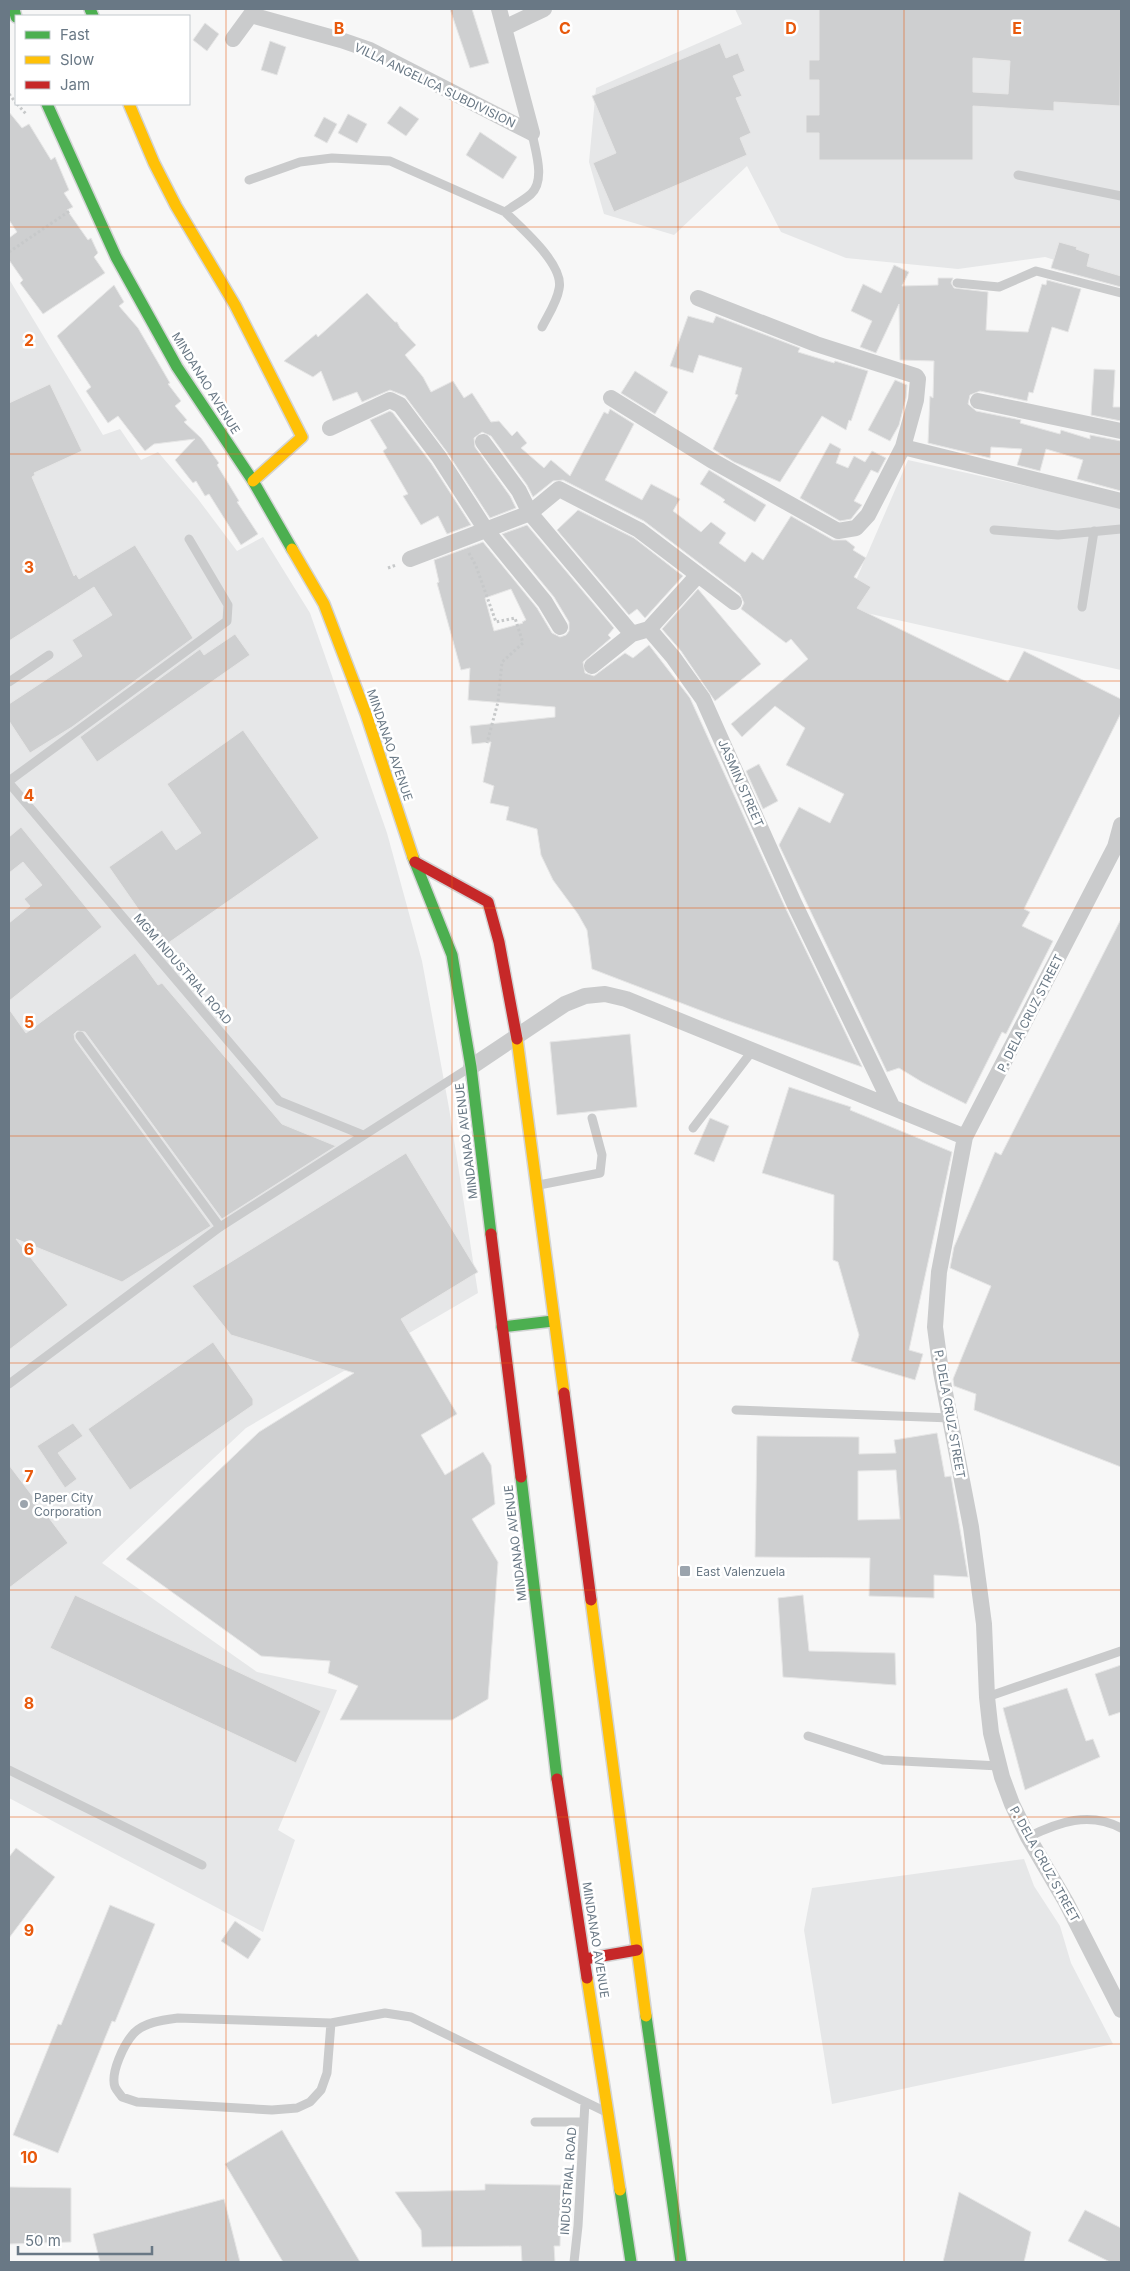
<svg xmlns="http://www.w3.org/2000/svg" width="1130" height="2271" font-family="Inter,sans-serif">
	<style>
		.built { fill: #e6e7e8 }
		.building { fill: #cecfd0; stroke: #e6e6e6; fill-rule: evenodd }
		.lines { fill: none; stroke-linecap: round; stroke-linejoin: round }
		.fast-casing { stroke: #d3d4d5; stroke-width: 14 }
		.slow-casing { stroke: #d3d4d5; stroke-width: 14 }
		.jam-casing { stroke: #d3d4d5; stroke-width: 14 }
		.path { stroke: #c7c9ca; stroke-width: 3; stroke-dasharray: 2.5 2.5; stroke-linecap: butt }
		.lane { stroke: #cacbcc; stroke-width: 9 }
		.street { stroke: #cacbcc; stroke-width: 16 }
		.fast { stroke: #4caf50; stroke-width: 11 }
		.slow { stroke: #ffc107; stroke-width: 11 }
		.jam { stroke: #c62828; stroke-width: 11 }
		.grid { fill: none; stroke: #e8590c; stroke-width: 1; stroke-opacity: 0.55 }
		.poi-dot { fill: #9ba4ad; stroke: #fff; stroke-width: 2 }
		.labels { text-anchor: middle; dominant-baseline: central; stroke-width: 5; stroke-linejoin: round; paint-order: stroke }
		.street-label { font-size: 12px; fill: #697885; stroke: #fff }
		.poi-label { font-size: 12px; fill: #697885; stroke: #fff; text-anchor: start }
		.grid-label { font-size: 16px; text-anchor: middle; font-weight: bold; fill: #e8590c; stroke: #fff; stroke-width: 5; stroke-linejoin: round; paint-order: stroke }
	</style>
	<rect width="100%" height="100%" fill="#f7f7f7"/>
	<!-- built -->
	<path class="built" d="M 735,9 L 1121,9 L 1121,280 L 1045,257 L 958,269 L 846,258 L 781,232 L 747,166 L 674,235 L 604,214 L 589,162 L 596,88 L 742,24 Z
		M 9,279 L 103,435 L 120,429 L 141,460 L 158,452 L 198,499 L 237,551 L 263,537 L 310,613 L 387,833 L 422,961 L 449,1108 L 478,1293 L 246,1428 L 102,1563 L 257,1672 L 337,1690 L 278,1830 L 295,1840 L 263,1932 L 9,1798 Z
		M 908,460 L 1121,507 L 1121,670 L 844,608 Z
		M 1024,1859 L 1034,1886 L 1060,1926 L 1071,1963 L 1113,2044 L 832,2104 L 804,1930 L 812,1888 Z"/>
	<!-- building -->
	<path class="building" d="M 450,9 L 472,9 L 489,63 L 470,68 Z
		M 819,9 L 1121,9 L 1120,106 L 1054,102 L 1054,111 L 973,106 L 973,160 L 819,160 L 819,133 L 806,133 L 806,115 L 819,115 L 819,80 L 809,80 L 809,60 L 819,60 ZM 973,58 L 1010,61 L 1008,94 L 973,92 Z
		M 205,23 L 219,34 L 207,51 L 193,40 Z
		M 270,41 L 286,47 L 277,75 L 261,70 Z
		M 720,43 L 726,58 L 738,53 L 745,71 L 733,76 L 742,96 L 736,98 L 751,133 L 740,138 L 747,155 L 614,212 L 593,163 L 616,153 L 592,96 Z
		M 400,106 L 419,119 L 406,136 L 387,123 Z
		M 9,112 L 22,128 L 29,124 L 51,160 L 55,157 L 69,190 L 64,193 L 73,207 L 67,210 L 88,240 L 91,238 L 98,253 L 94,257 L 105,273 L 43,314 L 20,283 L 23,280 L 9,260 L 9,238 L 17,232 L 9,220 Z
		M 348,114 L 367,124 L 357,143 L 338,133 Z
		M 324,117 L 337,124 L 327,143 L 314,136 Z
		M 480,132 L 517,157 L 503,179 L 466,155 Z
		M 1059,242 L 1077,247 L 1076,249 L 1090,254 L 1087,266 L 1121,276 L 1121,287 L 1051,268 Z
		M 894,265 L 909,272 L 902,286 L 938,285 L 938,278 L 953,278 L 951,283 L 954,288 L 988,292 L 986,330 L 1028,332 L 1042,284 L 1046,285 L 1047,280 L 1081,289 L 1068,332 L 1052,327 L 1033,393 L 1029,392 L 1027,401 L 980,391 L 970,395 L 968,404 L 976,411 L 1021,420 L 1020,423 L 1060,434 L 1061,430 L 1090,439 L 1090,435 L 1121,441 L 1121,491 L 1077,479 L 1083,460 L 1046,449 L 1040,471 L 1017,465 L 1022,449 L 991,447 L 990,458 L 928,443 L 930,396 L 933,398 L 934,361 L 900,360 L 899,304 L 876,353 L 860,347 L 872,321 L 851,311 L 863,284 L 881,293 Z
		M 114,285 L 124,302 L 119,306 L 138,328 L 170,383 L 168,384 L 181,401 L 175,406 L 187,420 L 184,422 L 201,438 L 219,463 L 217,465 L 239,501 L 237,502 L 258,534 L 241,545 L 209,494 L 205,496 L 196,481 L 193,483 L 175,460 L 195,439 L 154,444 L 145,451 L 118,416 L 108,423 L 86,391 L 91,387 L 57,336 Z
		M 367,293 L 395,322 L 397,322 L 400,328 L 416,345 L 405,355 L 423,377 L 431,392 L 453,381 L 464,398 L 472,393 L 491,422 L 499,421 L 512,436 L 517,431 L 527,443 L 521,448 L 544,468 L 551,460 L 570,476 L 604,412 L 608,414 L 610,409 L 634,424 L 605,480 L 642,500 L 651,484 L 680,499 L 673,511 L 701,532 L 711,522 L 726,533 L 719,543 L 745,562 L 752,552 L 763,560 L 791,516 L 833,540 L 846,540 L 855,547 L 853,550 L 866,558 L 854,577 L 871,587 L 857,608 L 1008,682 L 1024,651 L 1121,699 L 1121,713 L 1024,909 L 1030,912 L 1022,926 L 1053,941 L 1006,1034 L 1002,1032 L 966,1104 L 922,1082 L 899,1068 L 887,1072 L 779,845 L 799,807 L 830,823 L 844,794 L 786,765 L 805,728 L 775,706 L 742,737 L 731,724 L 808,659 L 791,639 L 786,643 L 741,609 L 744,603 L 740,594 L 644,521 L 563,480 L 553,481 L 533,497 L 527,485 L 491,436 L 482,432 L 474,438 L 475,447 L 510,496 L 516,508 L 490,518 L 447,452 L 405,396 L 390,390 L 362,402 L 357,392 L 333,401 L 321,371 L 313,377 L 284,361 L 316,334 L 318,337 Z
		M 688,316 L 713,323 L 716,316 L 800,348 L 798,352 L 834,363 L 835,361 L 868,371 L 851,421 L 849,420 L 846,430 L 822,416 L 780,482 L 734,462 L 713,449 L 738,395 L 735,394 L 742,368 L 699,355 L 693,373 L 670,366 Z
		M 1094,369 L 1115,370 L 1113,407 L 1121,407 L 1121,421 L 1091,415 Z
		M 635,371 L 668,392 L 655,414 L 621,393 Z
		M 895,380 L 907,385 L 906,398 L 899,425 L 890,441 L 868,430 Z
		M 50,384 L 82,451 L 34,473 L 35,475 L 32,477 L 74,576 L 76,574 L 79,579 L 135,545 L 193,638 L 72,727 L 30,753 L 9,721 L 9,704 L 82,656 L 72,640 L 112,615 L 94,587 L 9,641 L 9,403 Z
		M 390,411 L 393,413 L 431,463 L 471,525 L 447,534 L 438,516 L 421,525 L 403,496 L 408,494 L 383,451 L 387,448 L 370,420 Z
		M 830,443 L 841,449 L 836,463 L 848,468 L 854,456 L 865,462 L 872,451 L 886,458 L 878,473 L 871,470 L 854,501 L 862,505 L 851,519 L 840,521 L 800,498 Z
		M 709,470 L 766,505 L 755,522 L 723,502 L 725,500 L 721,497 L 700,484 Z
		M 578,510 L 634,538 L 683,576 L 645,618 L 637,609 L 629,615 L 557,530 Z
		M 527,525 L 614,628 L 608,635 L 611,638 L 583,662 L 585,673 L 594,676 L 625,653 L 633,658 L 649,645 L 690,698 L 785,907 L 862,1067 L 723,1019 L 592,969 L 587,930 L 578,914 L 553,880 L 541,855 L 537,829 L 506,820 L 509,807 L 490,803 L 494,786 L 483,782 L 491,742 L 472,744 L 470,726 L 555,717 L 555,707 L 468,700 L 470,668 L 461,670 L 437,583 L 439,582 L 434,560 L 483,542 L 537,608 L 552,633 L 560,637 L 566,635 L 569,631 L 569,622 L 554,597 L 502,534 ZM 511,589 L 526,620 L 522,622 L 523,623 L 494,631 L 485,598 Z
		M 698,589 L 761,664 L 715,701 L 681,651 L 662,629 Z
		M 235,634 L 250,655 L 97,762 L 80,737 L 200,649 L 204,655 Z
		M 243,730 L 319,838 L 164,946 L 109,867 L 162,830 L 176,850 L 201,833 L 167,784 Z
		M 759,764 L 778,801 L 763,809 L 746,771 Z
		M 21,827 L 102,927 L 9,1001 L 9,923 L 30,906 L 24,899 L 42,885 L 23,862 L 9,873 L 9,837 Z
		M 1121,919 L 1121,1467 L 974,1410 L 976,1394 L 954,1386 L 953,1379 L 991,1286 L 950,1268 L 954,1247 L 995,1152 L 1001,1155 Z
		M 135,953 L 158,985 L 162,983 L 282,1124 L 336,1146 L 222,1219 L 85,1032 L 77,1031 L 74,1034 L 75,1040 L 211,1226 L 122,1282 L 16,1239 L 68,1305 L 9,1350 L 9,1009 L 26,1033 Z
		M 630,1034 L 637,1107 L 557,1115 L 550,1042 Z
		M 789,1087 L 851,1107 L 850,1110 L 952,1152 L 909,1350 L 923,1354 L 915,1380 L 851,1361 L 859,1335 L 838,1262 L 833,1260 L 834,1195 L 762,1173 Z
		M 710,1118 L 729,1126 L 714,1162 L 694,1154 Z
		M 406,1153 L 478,1272 L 401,1319 L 457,1414 L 421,1435 L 445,1475 L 483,1452 L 491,1465 L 495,1504 L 472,1519 L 498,1562 L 488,1699 L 452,1720 L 340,1720 L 358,1686 L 328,1673 L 330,1661 L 261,1656 L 126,1559 L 259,1432 L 354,1373 L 231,1335 L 192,1286 Z
		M 213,1342 L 253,1399 L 253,1405 L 130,1490 L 88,1429 Z
		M 73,1423 L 83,1436 L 58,1453 L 77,1479 L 65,1488 L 37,1446 Z
		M 937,1433 L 945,1477 L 951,1476 L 968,1577 L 934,1575 L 934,1598 L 869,1596 L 870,1558 L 755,1557 L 757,1436 L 859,1437 L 859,1454 L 896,1453 L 894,1440 ZM 896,1470 L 900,1519 L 858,1520 L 858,1471 Z
		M 9,1465 L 68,1543 L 9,1588 Z
		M 75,1595 L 321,1711 L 296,1763 L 50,1648 Z
		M 803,1595 L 809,1651 L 895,1653 L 896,1685 L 783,1677 L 778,1598 Z
		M 1121,1665 L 1121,1712 L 1109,1716 L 1095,1674 Z
		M 1067,1688 L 1086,1741 L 1093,1739 L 1100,1757 L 1025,1790 L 1003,1708 Z
		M 16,1848 L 55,1877 L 9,1938 L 9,1857 Z
		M 110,1905 L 155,1924 L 115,2022 L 112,2021 L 58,2153 L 13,2135 L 58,2024 L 61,2025 Z
		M 235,1921 L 261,1939 L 248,1959 L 221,1941 Z
		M 282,2130 L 360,2262 L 283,2262 L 225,2164 Z
		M 485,2184 L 561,2185 L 560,2246 L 554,2246 L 555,2262 L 522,2262 L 521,2246 L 422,2247 L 421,2230 L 395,2192 L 485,2190 Z
		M 9,2187 L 71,2188 L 71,2242 L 9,2244 Z
		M 959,2192 L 1031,2232 L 1024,2262 L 943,2262 Z
		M 224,2199 L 240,2262 L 100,2262 L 93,2234 Z
		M 1085,2210 L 1121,2228 L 1121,2262 L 1110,2262 L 1068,2241 Z"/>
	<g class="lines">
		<!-- fast casing -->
		<g class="fast-casing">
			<path id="fast" d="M 14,9 L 16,17
				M 90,9 L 93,16
				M 47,104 L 116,257 L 177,367 L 253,481 L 292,549
				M 413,857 L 452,955 L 471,1067 L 491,1234
				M 502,1327 L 553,1321
				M 521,1477 L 557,1779
				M 646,2016 L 681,2262
				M 620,2190 L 631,2262"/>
		</g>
		<!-- slow casing -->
		<g class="slow-casing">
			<path id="slow" d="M 129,104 L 154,163 L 176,206 L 235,305 L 302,437 L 253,481
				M 292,549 L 324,604 L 366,714 L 413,857
				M 517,1039 L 564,1393
				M 591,1600 L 646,2016
				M 587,1978 L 620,2190"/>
		</g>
		<!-- jam casing -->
		<g class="jam-casing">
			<path id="jam" d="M 415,862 L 488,902 L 499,942 L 517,1039
				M 491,1234 L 521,1477
				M 564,1393 L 591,1600
				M 557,1779 L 587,1978
				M 585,1959 L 637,1950"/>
		</g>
		<!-- path -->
		<path class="path" d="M 9,94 L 16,103
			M 17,104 L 27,115
			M 9,252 L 71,210
			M 469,553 L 476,566 L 496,622 L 515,618 L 523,643 L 502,662 L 498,702 L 487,743
			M 388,568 L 396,565"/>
		<!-- lane -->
		<path class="lane" d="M 1018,175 L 1121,196
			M 249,180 L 300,162 L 332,158 L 390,161 L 505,212 C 513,206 523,201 531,194 C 546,180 535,150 532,133
			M 505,212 C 521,228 565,265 559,289 C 557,302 548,315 542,327
			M 957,283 L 999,287 L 1036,271 L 1121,293
			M 994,530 L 1058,535 L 1121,529
			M 1082,607 L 1094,531
			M 9,682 L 49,655
			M 9,781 L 227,621 L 228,605 L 189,539
			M 9,783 L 279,1101 L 363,1135
			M 80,1036 L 220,1227
			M 693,1128 L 753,1050
			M 539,1185 L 600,1173 L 602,1155 L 592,1118
			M 9,1384 L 220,1227 L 469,1068
			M 736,1410 L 951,1418
			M 987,1697 L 1121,1651
			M 808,1736 L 883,1760 L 999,1766
			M 9,1770 L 202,1865
			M 1028,1837 C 1059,1822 1089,1811 1121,1828
			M 331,2023 L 327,2073 L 321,2090 L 310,2102 L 297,2108 L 272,2110 L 137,2102 L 122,2097 C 120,2094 117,2091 115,2087 C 110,2073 124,2044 134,2033 C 145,2022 163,2020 178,2018 L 331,2023 L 385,2013 L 411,2017 L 604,2111
			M 535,2122 L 584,2122
			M 574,2262 L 578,2226 L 585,2102"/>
		<!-- street -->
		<path class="street" d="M 499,9 L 532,133
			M 251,15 L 341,40 L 370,50 L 532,133
			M 504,28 L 544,9
			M 233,39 L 255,9
			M 611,398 L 711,460 L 838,531 L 856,528 L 868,515 L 903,447 L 916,400 L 918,379 L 916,376 L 816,344 L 698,298
			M 978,401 L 1121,431
			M 330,428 L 390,400 L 400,405 L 439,457 L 486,530 L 545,602 L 560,627
			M 483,442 L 519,491 L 530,513 L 632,634 L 649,629
			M 903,447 L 1121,501
			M 410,559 L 530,513 L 559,489 L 639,530 L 734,602
			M 649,629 L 673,657 L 703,699 L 794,903 L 892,1106
			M 649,629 L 698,575
			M 592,666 L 632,634
			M 1121,825 L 1115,847 L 965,1137 L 939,1272 L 935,1327 L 941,1372 L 971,1527 L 984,1624 L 987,1697 L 991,1733 L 1002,1777 L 1012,1804 L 1028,1837 L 1066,1902 L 1121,2010
			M 471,1067 L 565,1004 L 585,996 L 605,994 L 626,999 L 965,1137"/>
		<!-- fast -->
		<use href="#fast" class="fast"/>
		<!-- slow -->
		<use href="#slow" class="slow"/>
		<!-- jam -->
		<use href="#jam" class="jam"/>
	</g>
	<!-- grid -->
	<path class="grid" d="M 226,9 L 226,2262M 452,9 L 452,2262M 678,9 L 678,2262M 904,9 L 904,2262M 9,227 L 1121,227M 9,454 L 1121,454M 9,681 L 1121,681M 9,908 L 1121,908M 9,1136 L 1121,1136M 9,1363 L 1121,1363M 9,1590 L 1121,1590M 9,1817 L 1121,1817M 9,2044 L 1121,2044"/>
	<!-- markers -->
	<g class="poi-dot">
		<circle cx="24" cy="1504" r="5"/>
		<rect x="679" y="1565" width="12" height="12" rx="2.5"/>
	</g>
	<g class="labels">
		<!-- street labels -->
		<g class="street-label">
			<text transform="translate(435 85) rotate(26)">VILLA ANGELICA SUBDIVISION</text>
			<text transform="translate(206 383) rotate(58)">MINDANAO AVENUE</text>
			<text transform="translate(390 745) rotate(71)">MINDANAO AVENUE</text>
			<text transform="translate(741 783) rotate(66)">JASMIN STREET</text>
			<text transform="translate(183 969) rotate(49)">MGM INDUSTRIAL ROAD</text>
			<text transform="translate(1030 1013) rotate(-63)">P. DELA CRUZ STREET</text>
			<text transform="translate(466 1141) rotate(-97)">MINDANAO AVENUE</text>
			<text transform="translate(950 1414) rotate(80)">P. DELA CRUZ STREET</text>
			<text transform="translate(515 1543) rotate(-97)">MINDANAO AVENUE</text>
			<text transform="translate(1045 1864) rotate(61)">P. DELA CRUZ STREET</text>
			<text transform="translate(596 1940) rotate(81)">MINDANAO AVENUE</text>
			<text transform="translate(568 2181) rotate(-86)">INDUSTRIAL ROAD</text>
		</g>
		<!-- poi labels -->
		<g class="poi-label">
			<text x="34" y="1497">Paper City<tspan x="34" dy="14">Corporation</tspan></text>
			<text x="696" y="1571">East Valenzuela</text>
		</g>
	</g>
	<g class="grid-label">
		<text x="339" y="34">B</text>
		<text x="565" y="34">C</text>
		<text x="791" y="34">D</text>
		<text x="1017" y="34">E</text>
		<text x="29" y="346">2</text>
		<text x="29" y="573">3</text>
		<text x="29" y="801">4</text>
		<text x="29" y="1028">5</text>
		<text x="29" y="1255">6</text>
		<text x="29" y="1482">7</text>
		<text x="29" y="1709">8</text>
		<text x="29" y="1936">9</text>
		<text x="29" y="2163">10</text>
	</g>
	<!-- border -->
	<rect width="1130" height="2271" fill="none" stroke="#697885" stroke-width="20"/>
	<!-- legend -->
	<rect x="15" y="15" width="175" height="90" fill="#ffffff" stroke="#c3c9ce"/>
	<rect x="25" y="31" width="25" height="8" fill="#4caf50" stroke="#c3c9ce"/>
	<text x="60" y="40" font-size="15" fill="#697885">Fast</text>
	<rect x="25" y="56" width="25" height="8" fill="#ffc107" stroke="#c3c9ce"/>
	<text x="60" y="65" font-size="15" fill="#697885">Slow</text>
	<rect x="25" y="81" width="25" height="8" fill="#c62828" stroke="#c3c9ce"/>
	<text x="60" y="90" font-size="15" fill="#697885">Jam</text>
	<!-- scale -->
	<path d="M18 2246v8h134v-8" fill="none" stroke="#697885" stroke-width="2.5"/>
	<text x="25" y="2246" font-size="15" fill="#697885" stroke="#ffffff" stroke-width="4" paint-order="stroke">50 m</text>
</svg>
